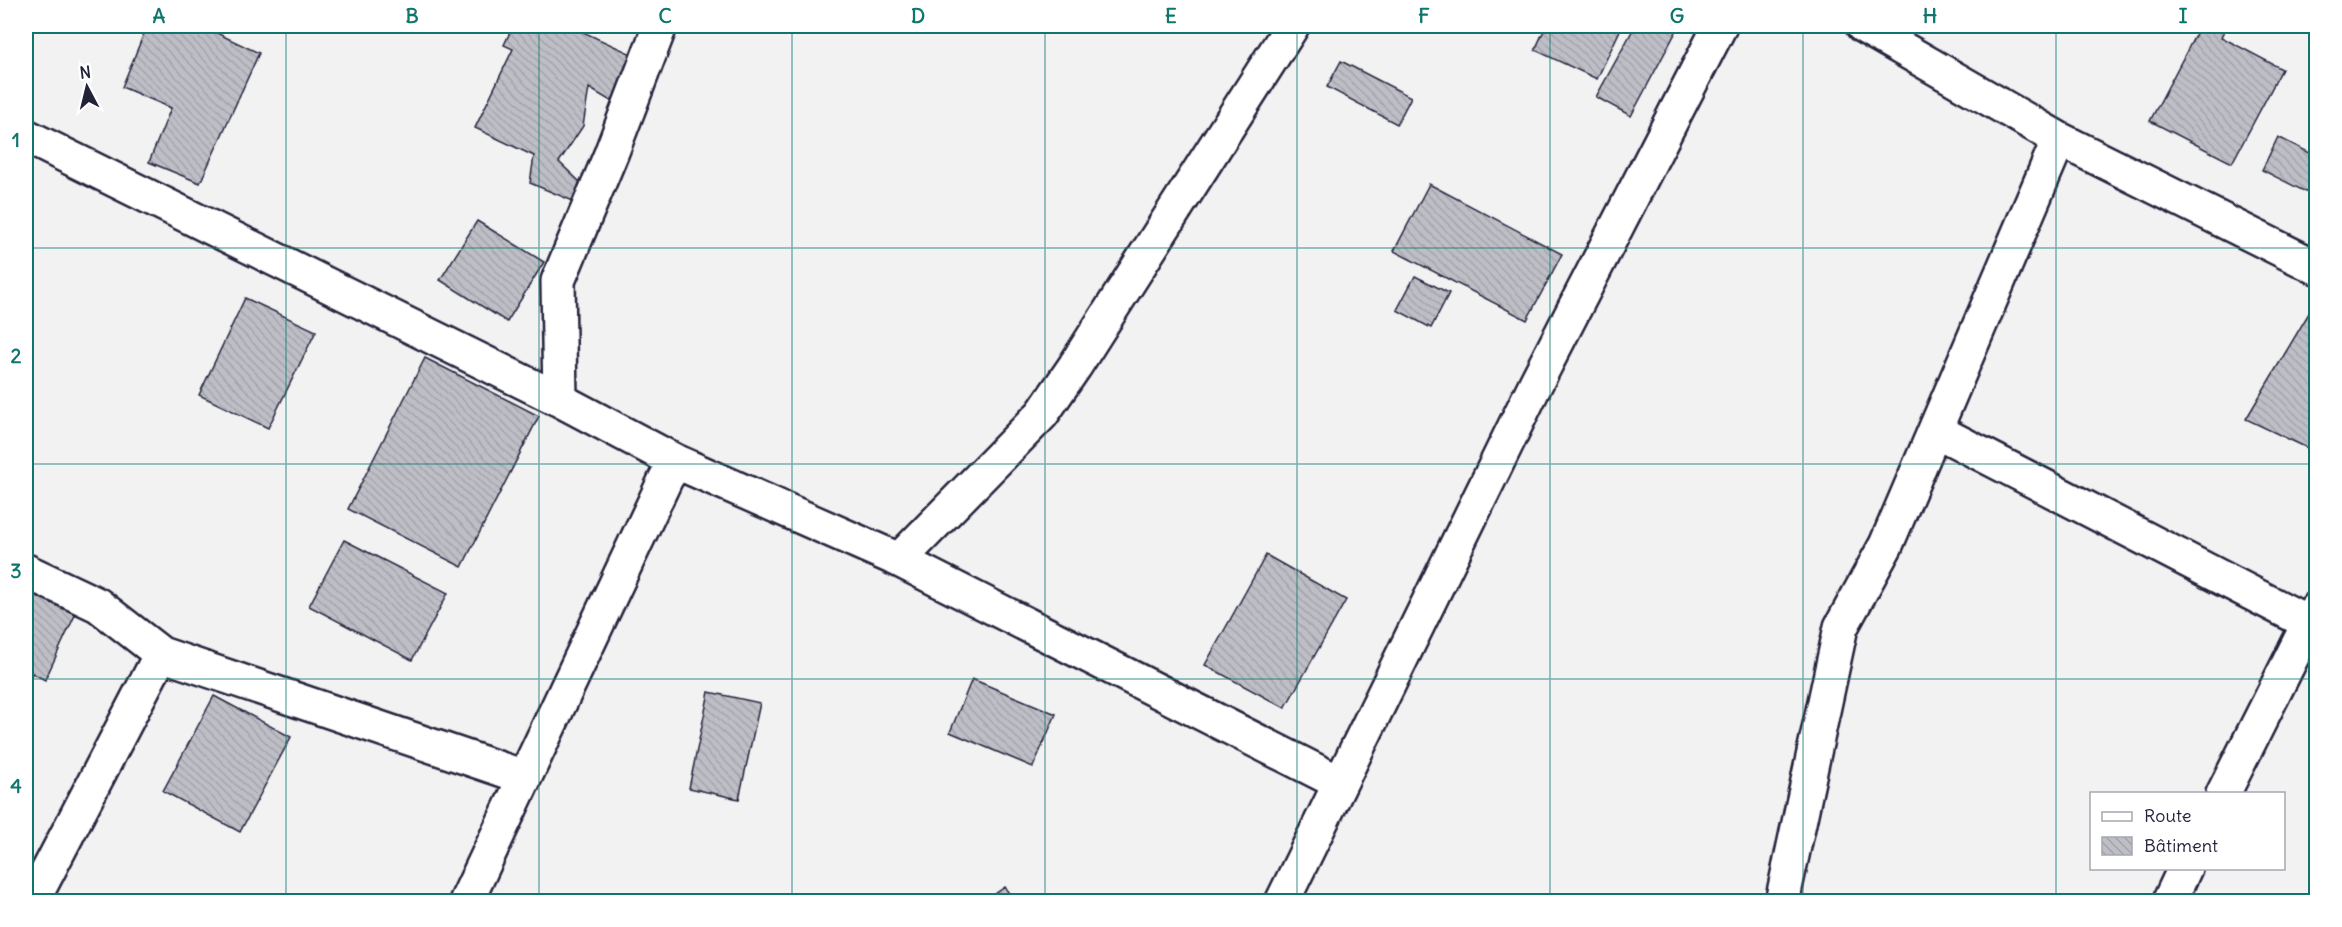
<svg xmlns="http://www.w3.org/2000/svg" width="2342" height="927" font-family="Delius,sans-serif">
	<style>
		.building { fill: url(#building-back-hatch); stroke: #22223b; stroke-width: 1.5 }
		.lines { fill: none; stroke-linecap: round; stroke-linejoin: round }
		.minor-casing { stroke: #22223b; stroke-width: 38 }
		.minor { stroke: #fff; stroke-width: 33 }
		.grid { fill: none; stroke: #0f766e; stroke-width: 1.5; stroke-opacity: 0.55 }
		.neatline { fill: none; stroke: #0f766e; stroke-width: 2 }
		.grid-label { font-size: 20px; text-anchor: middle; font-weight: bold; fill: #0f766e }
	</style>
	<defs>
		<pattern id="building-back-hatch" width="6" height="6" patternUnits="userSpaceOnUse" patternTransform="scale(1.5)"><rect width="6" height="6" fill="#bebec6"/><path d="M-1 5l2 2M0 0l6 6M5-1l2 2" fill="none" stroke="#a3a3ab"/></pattern>
	</defs>
	<rect width="100%" height="100%" fill="#f2f2f3"/>
	<filter id="ink" filterUnits="userSpaceOnUse"><feTurbulence type="fractalNoise" baseFrequency=".0167" numOctaves="2"/><feDisplacementMap in="SourceGraphic" scale="12" xChannelSelector="R" yChannelSelector="G"/><feConvolveMatrix kernelMatrix="1 2 1 2 8 2 1 2 1" color-interpolation-filters="sRGB"/></filter>
	<g filter="url(#ink)">
		<!-- building -->
		<path class="building" d="M 147,26 L 202,26 L 259,53 L 200,183 L 149,162 L 171,108 L 122,87 Z
			M 513,26 L 570,26 L 636,56 L 614,103 L 589,88 L 583,126 L 559,162 L 580,182 L 573,201 L 530,183 L 534,156 L 475,128 L 513,49 L 504,45 Z
			M 1546,26 L 1622,26 L 1597,79 L 1535,50 Z
			M 1635,26 L 1679,26 L 1631,116 L 1596,97 Z
			M 2200,26 L 2226,27 L 2221,37 L 2282,69 L 2232,163 L 2150,121 Z
			M 1341,61 L 1411,97 L 1397,124 L 1327,87 Z
			M 2278,137 L 2316,156 L 2316,197 L 2262,170 Z
			M 1429,184 L 1562,254 L 1527,320 L 1394,251 Z
			M 477,221 L 544,262 L 507,322 L 440,280 Z
			M 1415,276 L 1449,293 L 1431,328 L 1397,310 Z
			M 245,298 L 316,331 L 268,428 L 199,395 Z
			M 2309,313 L 2316,317 L 2316,452 L 2246,419 Z
			M 425,358 L 539,416 L 462,567 L 348,509 Z
			M 344,540 L 448,593 L 412,660 L 309,606 Z
			M 1266,555 L 1346,600 L 1285,708 L 1205,665 Z
			M 32,580 L 81,602 L 45,680 L 32,673 L 26,688 L 26,593 Z
			M 972,679 L 1056,714 L 1033,767 L 950,732 Z
			M 709,692 L 760,703 L 739,799 L 689,788 Z
			M 214,696 L 291,737 L 240,832 L 163,791 Z
			M 1005,887 L 1014,902 L 983,902 Z"/>
		<g class="lines">
			<!-- minor casing -->
			<g class="minor-casing">
				<path id="minor" d="M 1863,26 L 2059,139 L 2316,267
					M 26,136 L 560,400 L 677,462
					M 560,400 L 558,281 L 611,154 L 660,26
					M 1935,430 L 2309,623
					M 899,560 L 1042,414 L 1075,366 L 1292,26
					M 26,571 L 98,605 L 161,654 L 524,777
					M 2223,794 L 2316,609
					M 32,902 L 161,654
					M 466,902 L 666,478 L 677,462 L 899,560 L 1340,783
					M 1282,902 L 1536,383 L 1720,26
					M 1782,902 L 1841,627 L 1886,545 L 2059,139
					M 2169,902 L 2185,868"/>
			</g>
			<!-- minor -->
			<use href="#minor" class="minor"/>
		</g>
	</g>
	<!-- grid -->
	<path class="grid" d="M 286,26 L 286,902M 539,26 L 539,902M 792,26 L 792,902M 1045,26 L 1045,902M 1297,26 L 1297,902M 1550,26 L 1550,902M 1803,26 L 1803,902M 2056,26 L 2056,902M 26,248 L 2316,248M 26,464 L 2316,464M 26,679 L 2316,679"/>
	<!-- margin -->
	<rect width="2342" height="927" fill="none" stroke="#fff" stroke-width="66"/>
	<!-- legend -->
	<rect x="2090" y="792" width="195" height="78" fill="#ffffff" stroke="#a7a7b1" stroke-width="1.5"/>
	<rect x="2102" y="812" width="30" height="9" fill="#ffffff" stroke="#a7a7b1" stroke-width="1.5"/>
	<text x="2144" y="822" font-size="18" fill="#22223b">Route</text>
	<rect x="2102" y="837" width="30" height="18" fill="url(#building-back-hatch)" stroke="#a7a7b1" stroke-width="1.5"/>
	<text x="2144" y="852" font-size="18" fill="#22223b">Bâtiment</text>
	<!-- north arrow -->
	<g transform="translate(87 87) rotate(353)" stroke="#ffffff" stroke-width="4.5" paint-order="stroke">
	<path d="M0-4.5L10 22L0 15L-10 22Z" fill="#22223b"/>
	<text y="-9" font-size="16" font-weight="bold" text-anchor="middle" fill="#22223b">N</text>
	</g>
	<rect x="33" y="33" width="2276" height="861" class="neatline"/>
	<g class="grid-label">
		<text x="159" y="23">A</text>
		<text x="412" y="23">B</text>
		<text x="665" y="23">C</text>
		<text x="918" y="23">D</text>
		<text x="1171" y="23">E</text>
		<text x="1424" y="23">F</text>
		<text x="1677" y="23">G</text>
		<text x="1930" y="23">H</text>
		<text x="2183" y="23">I</text>
		<text x="16" y="147">1</text>
		<text x="16" y="363">2</text>
		<text x="16" y="578">3</text>
		<text x="16" y="793">4</text>
	</g>
</svg>
